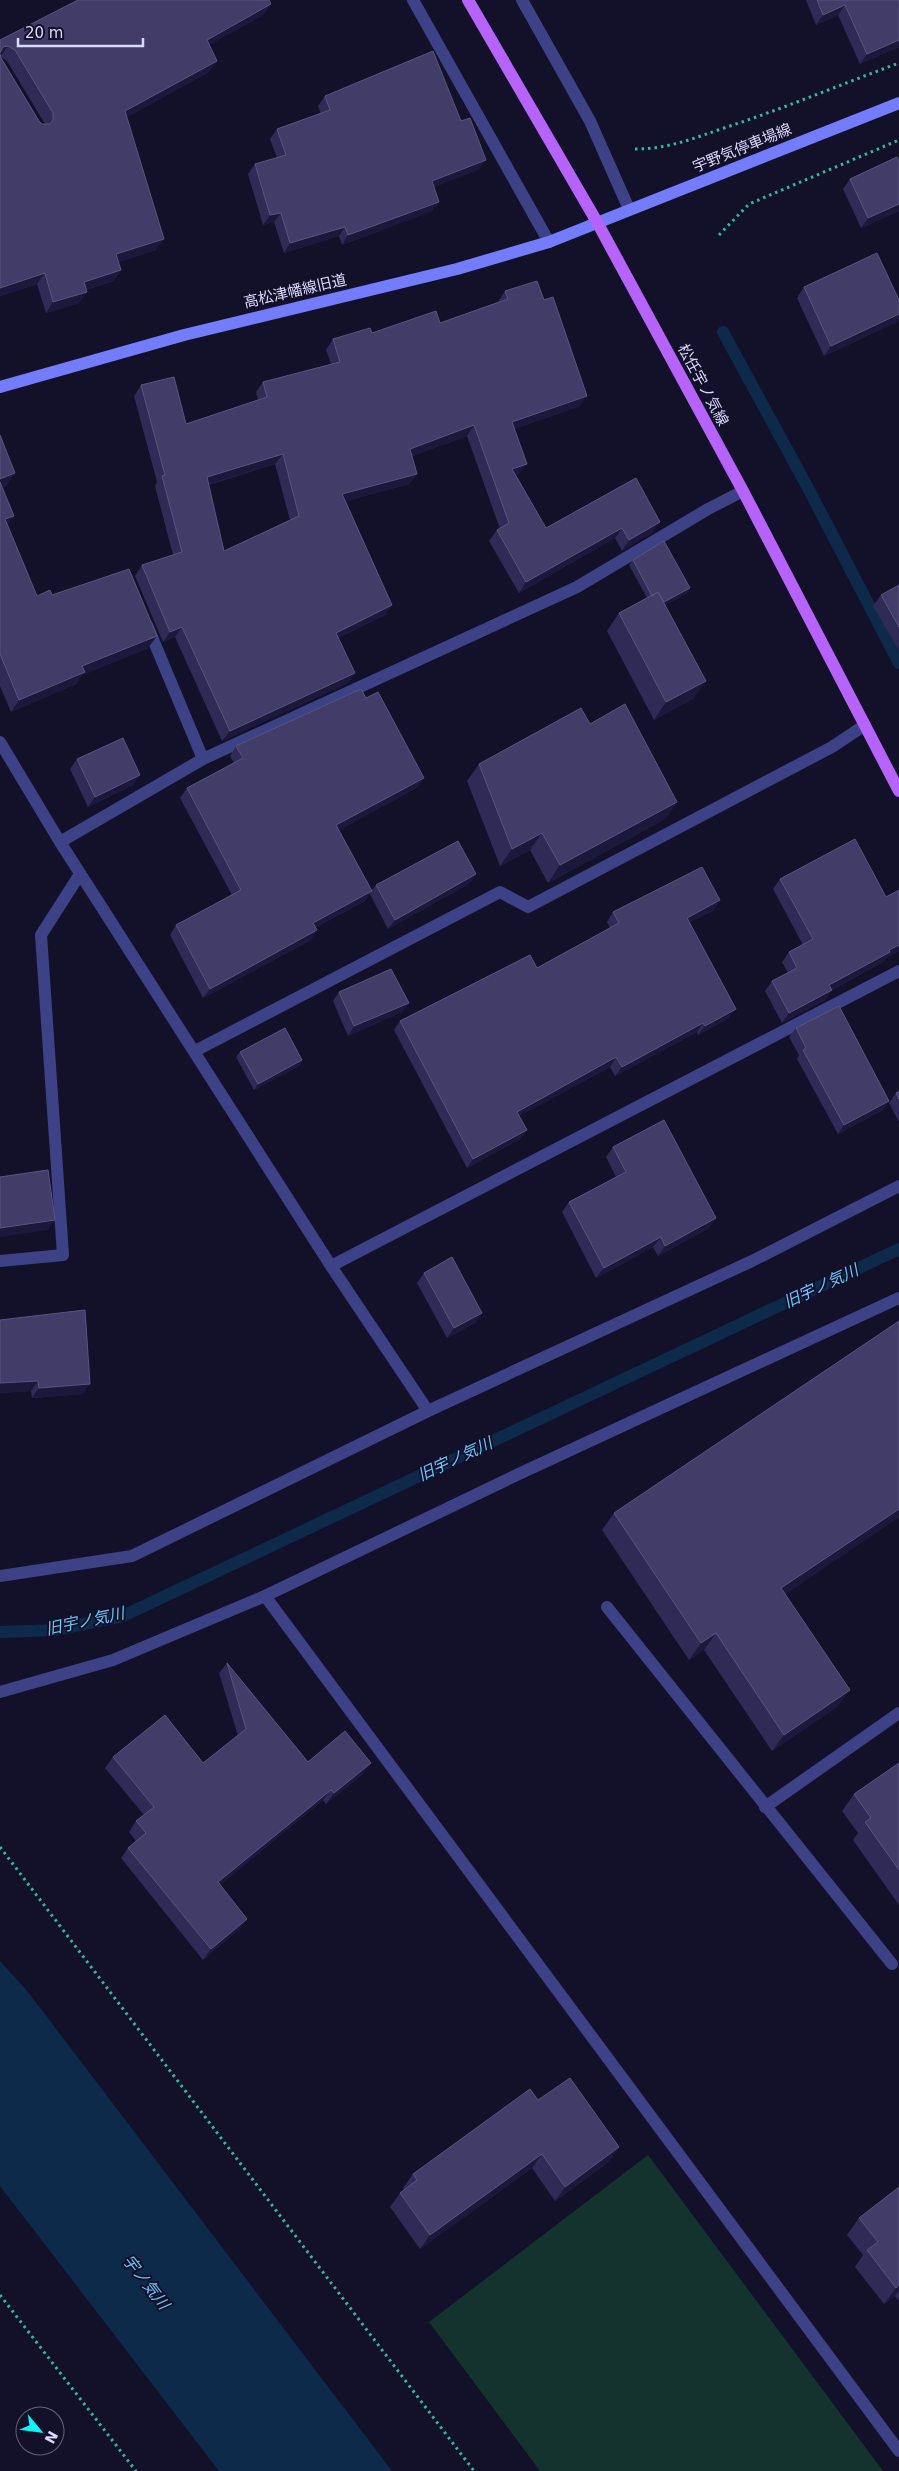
<svg xmlns="http://www.w3.org/2000/svg" width="899" height="2471" font-family="'DejaVu Sans','Noto Sans JP',sans-serif">
	<style>
		.green { fill: #14332f }
		.water { fill: #0e2a4b }
		.lines { fill: none; stroke-linecap: round; stroke-linejoin: round }
		.stream { stroke: #0e2a4b; stroke-width: 12 }
		.path { stroke: #33b8a5; stroke-width: 3; stroke-dasharray: 2.5 4; stroke-linecap: butt }
		.lane { stroke: #3d4186; stroke-width: 12 }
		.street { stroke: #3d4186; stroke-width: 12 }
		.secondary { stroke: #737cfc; stroke-width: 12 }
		.primary { stroke: #b563fb; stroke-width: 12 }
		.wall { fill: #2f2a56; fill-rule: evenodd }
		.shaded-wall { fill: #1c183c }
		.building { fill: #413d68; stroke: #59557f; fill-rule: evenodd }
		.labels { text-anchor: middle; dominant-baseline: central; stroke-width: 4; stroke-linejoin: round; paint-order: stroke }
		.street-label { font-size: 15px; fill: #dad9fe; stroke: #131129 }
		.water-label { font-size: 16px; font-style: italic; fill: #6ac5fb; stroke: #131129 }
	</style>
	<rect width="100%" height="100%" fill="#131129"/>
	<!-- green -->
	<path class="green" d="M 648,2155 L 883,2471 L 540,2471 L 429,2322 Z"/>
	<!-- water -->
	<path class="water" d="M 0,1961 L 28,1992 L 392,2471 L 219,2471 L 0,2186 Z"/>
	<g class="lines">
		<!-- stream -->
		<path class="stream" d="M 723,332 L 808,488 L 899,663
			M 0,1632 L 55,1630 L 123,1616 L 899,1249"/>
		<!-- path -->
		<path class="path" d="M 635,149 C 669,149 694,138 727,127 C 785,108 842,84 899,63
			M 719,235 L 749,204 L 899,140
			M 0,1847 L 474,2471
			M 0,2295 L 136,2471"/>
		<!-- lane -->
		<path class="lane" d="M 607,1607 L 892,1964
			M 765,1807 L 899,1713"/>
		<!-- street -->
		<path class="street" d="M 413,0 L 549,242
			M 522,0 L 590,121 L 629,209
			M 147,625 L 203,759
			M 0,742 L 60,842 L 331,1266 L 428,1411
			M 60,842 L 203,759 L 577,587 L 708,509 L 743,491
			M 195,1051 L 500,892 L 528,907 L 832,747 L 865,725
			M 0,1261 L 63,1255 L 41,935 L 80,874
			M 331,1266 L 899,971
			M 0,1576 L 132,1556 L 428,1411 L 752,1261 L 899,1186
			M 265,1596 L 899,2451
			M 0,1692 L 113,1660 L 265,1596 L 523,1472 L 899,1298"/>
		<!-- secondary -->
		<path class="secondary" d="M 0,387 L 184,335 L 457,269 L 549,242 L 899,103"/>
		<!-- primary -->
		<path class="primary" d="M 468,0 L 597,222 L 743,491 L 899,791"/>
	</g>
	<!-- wall -->
	<path class="wall" d="M 806,0 L 899,0 L 899,47 L 860,64 L 838,15 L 816,25 Z
		M 271,4 L 263,15 L 209,45 L 209,72 L 127,117 L 156,250 L 118,262 L 121,270 L 113,281 L 86,290 L 79,303 L 46,313 L 37,284 L 0,296 L 0,40 ZM 1,57 L 7,61 L 45,124 L 42,124 L 39,121 Z
		M 325,96 L 479,169 L 434,187 L 439,202 L 432,211 L 342,245 L 339,236 L 284,253 L 274,222 L 263,225 L 248,174 L 255,164 L 277,158 L 270,139 L 277,129 L 321,114 L 318,106 Z
		M 850,179 L 899,211 L 861,228 L 843,189 Z
		M 804,287 L 897,322 L 824,356 L 797,298 Z
		M 505,291 L 580,406 L 514,429 L 519,474 L 516,475 L 546,528 L 636,478 L 653,532 L 622,551 L 615,538 L 519,593 L 489,541 L 497,530 L 500,529 L 467,436 L 412,456 L 417,474 L 409,484 L 346,501 L 392,605 L 385,615 L 338,638 L 355,673 L 348,683 L 222,741 L 175,637 L 163,642 L 135,576 L 142,565 L 173,555 L 155,486 L 157,482 L 134,396 L 141,385 L 186,424 L 258,400 L 256,392 L 263,382 L 331,364 L 326,350 L 333,339 L 440,323 L 498,302 ZM 275,464 L 290,520 L 224,551 L 208,485 Z
		M 0,435 L 7,486 L 2,487 L 7,525 L 37,596 L 52,595 L 148,648 L 82,675 L 76,684 L 11,712 L 0,686 Z
		M 633,560 L 690,588 L 686,594 L 665,605 L 694,698 L 654,720 L 607,631 L 619,613 L 647,598 L 629,565 Z
		M 899,585 L 899,651 L 873,606 L 881,595 Z
		M 366,698 L 418,787 L 339,830 L 371,891 L 376,885 L 470,883 L 388,929 L 370,894 L 365,901 L 316,927 L 311,940 L 203,998 L 170,935 L 176,925 L 232,895 L 180,798 L 187,788 L 234,763 L 230,756 L 236,746 Z
		M 590,724 L 677,802 L 665,819 L 548,883 L 530,850 L 500,866 L 467,781 L 479,764 Z
		M 77,759 L 140,775 L 133,785 L 88,807 L 70,769 Z
		M 780,879 L 886,897 L 899,890 L 899,951 L 886,958 L 883,962 L 832,990 L 825,1000 L 782,1023 L 765,991 L 772,981 L 788,973 L 782,962 L 789,952 L 803,945 L 773,889 Z
		M 714,910 L 690,922 L 729,1018 L 698,1035 L 697,1032 L 615,1076 L 610,1067 L 519,1116 L 527,1130 L 520,1139 L 467,1168 L 394,1030 L 400,1021 L 537,968 L 610,928 L 607,922 L 613,912 Z
		M 339,992 L 409,1003 L 402,1012 L 348,1036 L 333,1001 Z
		M 796,1028 L 883,1110 L 838,1134 L 797,1059 L 799,1055 L 789,1037 Z
		M 240,1052 L 302,1060 L 299,1066 L 254,1090 L 236,1057 Z
		M 899,1091 L 899,1122 L 889,1103 L 896,1093 Z
		M 613,1147 L 716,1218 L 709,1228 L 658,1256 L 653,1247 L 596,1278 L 562,1212 L 569,1202 L 616,1177 L 606,1157 Z
		M 424,1273 L 482,1313 L 475,1323 L 447,1338 L 417,1283 Z
		M 0,1320 L 83,1394 L 32,1398 L 31,1391 L 0,1393 Z
		M 614,1513 L 899,1517 L 785,1594 L 838,1706 L 772,1751 L 704,1650 L 689,1660 L 602,1530 Z
		M 227,1663 L 308,1762 L 363,1774 L 326,1804 L 323,1800 L 220,1885 L 247,1919 L 239,1929 L 203,1960 L 121,1858 L 128,1848 L 136,1841 L 129,1832 L 136,1821 L 144,1815 L 105,1768 L 113,1757 L 203,1763 L 238,1736 L 219,1673 Z
		M 899,1763 L 899,1905 L 853,1840 L 858,1833 L 842,1811 L 854,1794 Z
		M 538,2100 L 610,2161 L 555,2201 L 532,2168 L 420,2249 L 390,2207 L 400,2193 L 404,2190 L 403,2188 L 413,2174 Z
		M 899,2187 L 899,2301 L 895,2296 L 884,2304 L 855,2267 L 863,2255 L 847,2235 L 859,2218 Z"/>
	<!-- shaded-wall -->
	<path class="shaded-wall" d="M 271,4 L 263,15 L 199,51 L 207,40 Z
		M 845,5 L 838,15 L 816,25 L 823,15 Z
		M 899,40 L 899,47 L 860,64 L 867,54 Z
		M 8,46 L 0,57 L 0,52 L 3,47 Z
		M 217,61 L 209,72 L 118,122 L 125,111 Z
		M 486,160 L 479,169 L 425,191 L 432,181 Z
		M 439,202 L 432,211 L 342,245 L 348,235 Z
		M 899,204 L 899,211 L 861,228 L 868,218 Z
		M 281,213 L 274,222 L 263,225 L 270,215 Z
		M 345,227 L 339,236 L 284,253 L 290,243 Z
		M 164,239 L 156,250 L 108,265 L 116,254 Z
		M 121,270 L 113,281 L 76,293 L 84,282 Z
		M 45,273 L 37,284 L 0,296 L 0,288 Z
		M 87,292 L 79,303 L 46,313 L 53,302 Z
		M 899,314 L 899,319 L 897,322 L 824,356 L 831,346 Z
		M 587,396 L 580,406 L 505,432 L 512,422 Z
		M 474,425 L 467,436 L 403,459 L 410,449 Z
		M 283,454 L 275,464 L 199,487 L 207,477 Z
		M 527,464 L 519,474 L 505,479 L 512,469 Z
		M 15,473 L 7,486 L 0,488 L 0,479 Z
		M 417,474 L 409,484 L 335,504 L 342,494 Z
		M 14,516 L 5,528 L 5,519 Z
		M 660,522 L 653,532 L 622,551 L 629,540 Z
		M 622,528 L 615,538 L 519,593 L 526,582 Z
		M 690,588 L 686,594 L 654,611 L 657,605 Z
		M 392,605 L 385,615 L 328,643 L 336,633 Z
		M 182,627 L 175,637 L 163,642 L 170,632 Z
		M 157,636 L 148,648 L 82,675 L 76,684 L 11,712 L 19,700 L 82,666 Z
		M 355,673 L 348,683 L 222,741 L 230,731 Z
		M 706,681 L 694,698 L 654,720 L 666,702 Z
		M 140,775 L 133,785 L 88,807 L 95,797 Z
		M 424,778 L 418,787 L 330,835 L 336,825 Z
		M 677,802 L 665,819 L 548,883 L 560,865 Z
		M 542,833 L 530,850 L 500,866 L 512,849 Z
		M 476,874 L 470,883 L 388,929 L 395,920 Z
		M 372,891 L 365,901 L 306,932 L 313,923 Z
		M 720,900 L 714,910 L 681,927 L 687,918 Z
		M 317,930 L 311,940 L 203,998 L 210,989 Z
		M 899,945 L 899,951 L 886,958 L 883,962 L 822,995 L 829,985 Z
		M 832,990 L 825,1000 L 782,1023 L 789,1013 Z
		M 409,1003 L 402,1012 L 348,1036 L 354,1026 Z
		M 736,1009 L 729,1018 L 698,1035 L 705,1026 Z
		M 703,1023 L 697,1032 L 615,1076 L 622,1067 Z
		M 616,1057 L 610,1067 L 510,1121 L 517,1112 Z
		M 302,1060 L 299,1066 L 254,1090 L 258,1084 Z
		M 889,1101 L 883,1110 L 838,1134 L 844,1125 Z
		M 527,1130 L 520,1139 L 467,1168 L 473,1159 Z
		M 716,1218 L 709,1228 L 658,1256 L 665,1246 Z
		M 55,1220 L 48,1230 L 0,1237 L 0,1228 Z
		M 661,1237 L 653,1247 L 596,1278 L 604,1268 Z
		M 482,1313 L 475,1323 L 447,1338 L 454,1328 Z
		M 38,1381 L 31,1391 L 0,1393 L 0,1383 Z
		M 90,1384 L 83,1394 L 32,1398 L 39,1388 Z
		M 899,1509 L 899,1517 L 770,1605 L 781,1588 Z
		M 716,1633 L 704,1650 L 689,1660 L 701,1643 Z
		M 850,1690 L 838,1706 L 772,1751 L 784,1735 Z
		M 371,1763 L 363,1774 L 326,1804 L 334,1793 Z
		M 331,1790 L 323,1800 L 210,1893 L 218,1882 Z
		M 247,1919 L 239,1929 L 203,1960 L 211,1949 Z
		M 619,2147 L 610,2161 L 555,2201 L 565,2187 Z
		M 542,2154 L 532,2168 L 420,2249 L 430,2235 Z
		M 899,2285 L 899,2290 L 895,2296 L 884,2304 L 896,2288 Z"/>
	<!-- building -->
	<path class="building" d="M 78,0 L 269,0 L 271,4 L 207,40 L 217,61 L 125,111 L 164,239 L 116,254 L 121,270 L 84,282 L 87,292 L 53,302 L 45,273 L 0,288 L 0,54 L 1,58 L 39,121 L 42,124 L 50,124 L 53,120 L 53,113 L 15,50 L 8,46 L 3,47 L 0,53 L 0,40 Z
		M 817,0 L 899,0 L 899,40 L 867,54 L 845,5 L 823,15 Z
		M 433,51 L 461,121 L 470,118 L 486,160 L 432,181 L 439,202 L 348,235 L 345,227 L 290,243 L 281,213 L 270,215 L 255,164 L 286,155 L 277,129 L 330,110 L 325,96 Z
		M 897,157 L 899,161 L 899,204 L 868,218 L 850,179 Z
		M 877,253 L 899,300 L 899,314 L 831,346 L 804,287 Z
		M 537,281 L 544,300 L 553,297 L 587,396 L 512,422 L 527,464 L 512,469 L 546,528 L 636,478 L 660,522 L 629,540 L 622,528 L 526,582 L 497,530 L 509,523 L 474,425 L 410,449 L 417,474 L 342,494 L 392,605 L 336,633 L 355,673 L 230,731 L 182,627 L 170,632 L 142,565 L 182,552 L 162,476 L 165,475 L 141,385 L 174,377 L 186,424 L 267,397 L 263,382 L 340,362 L 333,339 L 370,328 L 372,333 L 436,311 L 440,323 L 508,299 L 505,291 ZM 283,454 L 299,516 L 224,551 L 207,477 Z
		M 0,435 L 15,473 L 0,479 Z
		M 0,482 L 14,516 L 5,519 L 37,596 L 50,590 L 52,595 L 129,569 L 157,636 L 82,666 L 85,672 L 19,700 L 0,654 Z
		M 664,541 L 690,588 L 664,602 L 658,592 L 652,596 L 633,560 Z
		M 899,585 L 899,627 L 881,595 Z
		M 658,592 L 706,681 L 666,702 L 619,613 Z
		M 361,689 L 366,698 L 378,692 L 424,778 L 336,825 L 372,891 L 313,923 L 317,930 L 210,989 L 176,925 L 241,890 L 187,788 L 243,758 L 236,746 Z
		M 625,704 L 677,802 L 560,865 L 542,833 L 512,849 L 479,764 L 581,708 L 590,724 Z
		M 123,738 L 140,775 L 95,797 L 77,759 Z
		M 855,839 L 886,897 L 899,890 L 899,945 L 889,950 L 890,952 L 829,985 L 832,990 L 789,1013 L 772,981 L 797,968 L 789,952 L 813,939 L 780,879 Z
		M 458,841 L 476,874 L 395,920 L 376,885 Z
		M 702,867 L 720,900 L 687,918 L 736,1009 L 705,1026 L 703,1023 L 622,1067 L 616,1057 L 517,1112 L 527,1130 L 473,1159 L 400,1021 L 530,955 L 537,968 L 619,923 L 613,912 Z
		M 391,969 L 409,1003 L 354,1026 L 339,992 Z
		M 839,1006 L 889,1101 L 844,1125 L 803,1050 L 806,1048 L 796,1028 Z
		M 285,1028 L 302,1060 L 258,1084 L 240,1052 Z
		M 899,1091 L 899,1099 L 896,1093 Z
		M 664,1120 L 716,1218 L 665,1246 L 661,1237 L 604,1268 L 569,1202 L 626,1172 L 613,1147 Z
		M 48,1170 L 55,1220 L 0,1228 L 0,1177 Z
		M 452,1257 L 482,1313 L 454,1328 L 424,1273 Z
		M 85,1310 L 90,1384 L 39,1388 L 38,1381 L 0,1383 L 0,1320 Z
		M 899,1321 L 899,1509 L 781,1588 L 850,1690 L 784,1735 L 716,1633 L 701,1643 L 614,1513 Z
		M 227,1663 L 308,1762 L 345,1731 L 371,1763 L 334,1793 L 331,1790 L 218,1882 L 247,1919 L 211,1949 L 128,1848 L 146,1833 L 136,1821 L 154,1807 L 113,1757 L 165,1715 L 203,1763 L 246,1729 Z
		M 899,1763 L 899,1870 L 865,1822 L 871,1818 L 854,1794 Z
		M 570,2078 L 619,2147 L 565,2187 L 542,2154 L 430,2235 L 400,2193 L 417,2180 L 413,2174 L 530,2089 L 538,2100 Z
		M 899,2187 L 899,2285 L 896,2288 L 867,2250 L 878,2242 L 859,2218 Z"/>
	<g class="labels">
		<!-- street labels -->
		<g class="street-label">
			<text transform="translate(742 148) rotate(-22)">宇野気停車場線</text>
			<text transform="translate(295 291) rotate(-13)">高松津幡線旧道</text>
			<text transform="translate(703 385) rotate(62)">松任宇ノ気線</text>
		</g>
		<!-- water labels -->
		<g class="water-label">
			<text transform="translate(821 1286) rotate(-25)">旧宇ノ気川</text>
			<text transform="translate(455 1459) rotate(-25)">旧宇ノ気川</text>
			<text transform="translate(85 1621) rotate(-12)">旧宇ノ気川</text>
			<text transform="translate(146 2282) rotate(52)">宇ノ気川</text>
		</g>
	</g>
	<!-- north arrow -->
	<g transform="translate(40 2431) rotate(119)"><circle r="24" fill="#131129" stroke="#63617e"/>
	<path d="M0-4L9 19L0 12L-9 19Z" fill="#0af7f9"/>
	<text y="-8" font-size="14" font-weight="bold" text-anchor="middle" fill="#dad9fe">N</text>
	</g>
	<!-- scale -->
	<path d="M18 38v8h125v-8" fill="none" stroke="#dad9fe" stroke-width="2.5"/>
	<text x="25" y="38" font-size="15" fill="#dad9fe" stroke="#131129" stroke-width="4" paint-order="stroke">20 m</text>
</svg>
